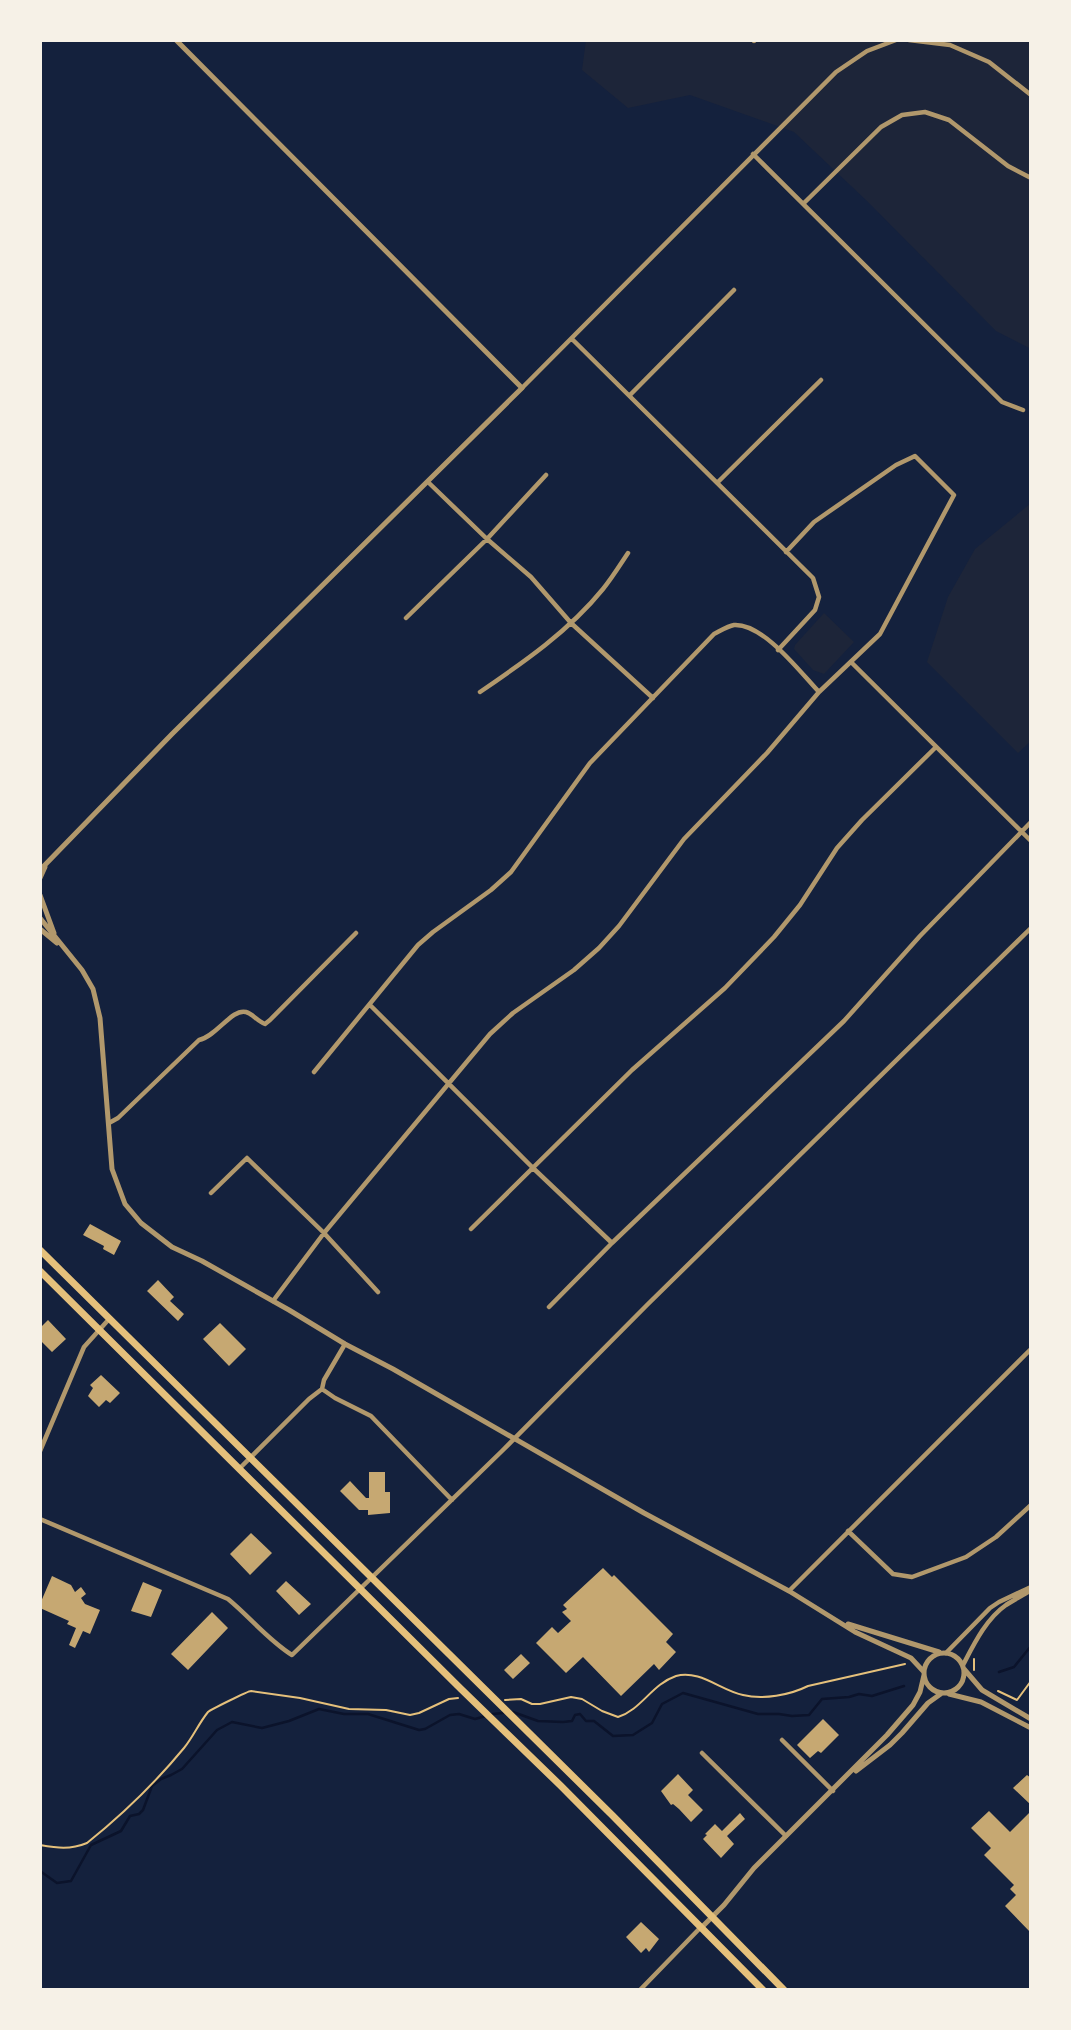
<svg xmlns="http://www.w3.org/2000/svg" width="1071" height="2030" font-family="'Golos Text',sans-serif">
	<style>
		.green { fill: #1d2539 }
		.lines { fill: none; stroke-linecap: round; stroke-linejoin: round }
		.stream { stroke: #0b132b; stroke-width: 2.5 }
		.building { fill: #c6a872 }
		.path { stroke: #e5c07b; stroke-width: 2 }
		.minor { stroke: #b1986c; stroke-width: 4.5 }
		.tertiary { stroke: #b1986c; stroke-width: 5 }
		.trunk { stroke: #e5c07b; stroke-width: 7 }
	</style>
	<rect width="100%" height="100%" fill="#14213d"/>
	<!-- green -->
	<path class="green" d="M 586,40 L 1031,40 L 1031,349 L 996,331 L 867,201 L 794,132 L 690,95 L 628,108 L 582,70 Z
		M 1031,503 L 1031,741 L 1018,753 L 927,662 L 948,597 L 975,549 Z
		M 824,613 L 854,642 L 824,674 L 813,670 L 794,649 L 795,645 Z"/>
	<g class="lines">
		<!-- stream -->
		<path class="stream" d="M 999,1672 L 1014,1667 L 1031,1646
			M 40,1871 L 57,1883 L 71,1881 L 91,1845 L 121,1831 L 130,1816 L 139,1814 L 143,1810 L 152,1786 L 161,1779 L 171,1775 L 182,1769 L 217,1730 L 232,1722 L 262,1728 L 289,1721 L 319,1709 L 344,1714 L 368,1714 L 419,1730 L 425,1729 L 450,1715 L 459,1714 L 475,1719 L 493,1714 L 513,1712 L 538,1721 L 563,1722 L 572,1721 L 575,1715 L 580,1714 L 586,1721 L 594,1721 L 613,1736 L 633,1735 L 652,1723 L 662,1704 L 683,1693 L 758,1714 L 779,1714 L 792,1716 L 809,1715 L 822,1699 L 849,1697 L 859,1694 L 872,1696 L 904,1686"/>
	</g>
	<!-- building -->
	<path class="building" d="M 90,1224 L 121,1241 L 114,1255 L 103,1249 L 104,1246 L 83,1235 Z
		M 158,1280 L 174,1297 L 170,1301 L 184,1314 L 178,1321 L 147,1291 Z
		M 48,1320 L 66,1339 L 52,1352 L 40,1340 L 40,1328 Z
		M 220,1323 L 246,1349 L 229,1366 L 203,1339 Z
		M 101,1375 L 120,1393 L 110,1403 L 106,1400 L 99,1407 L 88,1396 L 93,1388 L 90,1385 Z
		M 369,1472 L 385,1472 L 385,1492 L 390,1492 L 390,1513 L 368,1515 L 368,1510 L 359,1510 L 340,1491 L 350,1481 L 366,1498 L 369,1498 Z
		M 251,1533 L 272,1553 L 250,1575 L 230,1554 Z
		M 603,1568 L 612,1577 L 614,1575 L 673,1634 L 666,1642 L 676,1652 L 659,1670 L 654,1664 L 621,1696 L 583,1657 L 566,1673 L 536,1643 L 552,1627 L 558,1633 L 571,1621 L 562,1612 L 567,1609 L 563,1605 Z
		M 52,1576 L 71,1585 L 75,1592 L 81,1587 L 86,1594 L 81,1598 L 85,1604 L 100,1610 L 90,1634 L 83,1631 L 75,1648 L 69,1645 L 76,1628 L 67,1624 L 69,1621 L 40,1608 L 40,1604 Z
		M 286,1581 L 311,1604 L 299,1615 L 276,1591 Z
		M 143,1582 L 162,1590 L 151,1617 L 131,1611 Z
		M 212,1612 L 228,1628 L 188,1670 L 171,1654 Z
		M 521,1654 L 530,1663 L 513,1679 L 504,1670 Z
		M 823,1719 L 839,1735 L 821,1753 L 818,1751 L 810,1758 L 797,1745 Z
		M 678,1774 L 693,1790 L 688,1795 L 703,1810 L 691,1822 L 679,1809 L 673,1804 L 671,1805 L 661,1791 Z
		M 1027,1775 L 1031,1778 L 1031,1805 L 1013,1788 Z
		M 989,1811 L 1010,1832 L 1031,1811 L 1031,1933 L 1005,1906 L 1016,1895 L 1010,1889 L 1014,1885 L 984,1855 L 991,1848 L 971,1828 Z
		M 740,1813 L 745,1819 L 727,1836 L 734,1844 L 721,1858 L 703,1839 L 707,1835 L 705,1834 L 715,1824 L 722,1831 Z
		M 641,1922 L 659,1939 L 649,1952 L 646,1948 L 641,1953 L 626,1937 Z"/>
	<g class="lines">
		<!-- path -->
		<path class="path" d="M 974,1670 L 974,1659
			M 998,1691 L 1017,1700 L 1031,1681
			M 505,1700 L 521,1699 L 532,1704 L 540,1704 L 571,1697 L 582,1699 L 602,1711 L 618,1717 C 641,1710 652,1684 676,1676 C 699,1669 722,1691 743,1695 C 763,1700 790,1695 808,1686 L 905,1664
			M 40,1845 C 57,1848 70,1850 87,1843 C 122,1815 155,1783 184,1748 C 193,1737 199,1723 208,1712 C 210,1710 248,1691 251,1691 L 300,1698 L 349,1709 L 386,1710 L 410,1715 L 419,1713 L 449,1699 L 458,1698"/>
		<!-- minor -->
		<path class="minor" d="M 909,40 L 950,45 L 989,62 L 1031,95
			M 754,41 L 754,40
			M 753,154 L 1002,402 L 1023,410
			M 803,204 L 881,127 L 902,115 L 925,112 L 949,120 L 1008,166 L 1031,178
			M 572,339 L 813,578 L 819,597 L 815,610 L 778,650
			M 522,388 L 836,72 L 867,51 L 896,40
			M 630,395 L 734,290
			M 718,482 L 821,380
			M 429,483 L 487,539 L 531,577 L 571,623 L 653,698
			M 406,618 L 487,539 L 546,475
			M 851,662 L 1031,841
			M 480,692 C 524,662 569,631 603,589 C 612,578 620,565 628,553
			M 370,1005 L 533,1168 L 612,1243
			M 314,1072 L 418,945 L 433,932 L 491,890 L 511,872 L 590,763 L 714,634 C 720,631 728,626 734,625 C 763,623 800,672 819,692
			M 109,1123 L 118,1118 L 199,1040 C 216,1037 232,1008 246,1012 C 253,1014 257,1021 265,1024 L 270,1020 L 356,933
			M 211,1193 L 247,1158 L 324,1233 L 378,1292
			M 471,1229 L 632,1070 L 725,988 L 774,937 L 800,905 L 837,848 L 862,820 L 936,747
			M 273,1301 L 324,1233 L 490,1034 L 513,1013 L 574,970 L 599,948 L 619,926 L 684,839 L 767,753 L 819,692 L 880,634 L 954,495 L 915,456 L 896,465 L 814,522 L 786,552
			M 549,1307 L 612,1243 L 844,1021 L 920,936 L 1031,822
			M 322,1389 L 335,1398 L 371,1416 L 452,1500
			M 40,1451 L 84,1347 L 110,1318
			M 240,1468 L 309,1399 L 322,1389 L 324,1380 L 345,1344
			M 40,1519 L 228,1599 C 250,1617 268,1640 292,1655 L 502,1451 L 648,1304 L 1031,928
			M 848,1531 L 893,1574 L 912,1577 L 966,1557 L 996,1537 L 1031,1505
			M 789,1591 L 1031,1349
			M 946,1653 L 990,1608 L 999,1602 L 1031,1587
			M 963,1665 C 974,1644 986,1619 1006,1605 C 1014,1600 1023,1595 1031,1590
			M 782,1740 L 833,1791
			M 702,1753 L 786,1836
			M 640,1990 L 701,1927"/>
		<!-- tertiary -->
		<path class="tertiary" d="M 40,870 L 172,734 L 522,388 L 176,40
			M 40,878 L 45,867
			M 40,895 L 54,933
			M 40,918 L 82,970 L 93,989 L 100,1018 L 112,1169 L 125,1204 L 141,1223 L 172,1247 L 202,1261 L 289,1310 L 345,1344 L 393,1369 L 644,1513 L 789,1591 L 855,1632 L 911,1658 L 924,1672
			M 40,929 L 57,943
			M 848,1624 L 939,1652
			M924 1673a20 20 0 1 1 40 0a20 20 0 1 1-40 0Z
			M 964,1669 L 982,1690 L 1031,1719
			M 949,1694 L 981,1702 L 1031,1728
			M 856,1771 L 890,1745 L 902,1733 L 928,1703 L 942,1693
			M 702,1927 L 724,1905 L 754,1868 L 887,1735 L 913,1705 L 920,1692 L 924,1675"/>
		<!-- trunk -->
		<path class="trunk" d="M 40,1250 L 613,1816 L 784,1990
			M 40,1271 L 461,1689 L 561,1786 L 763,1990"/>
	</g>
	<!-- border -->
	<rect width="1071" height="2030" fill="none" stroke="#f6f1e7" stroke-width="84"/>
</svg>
